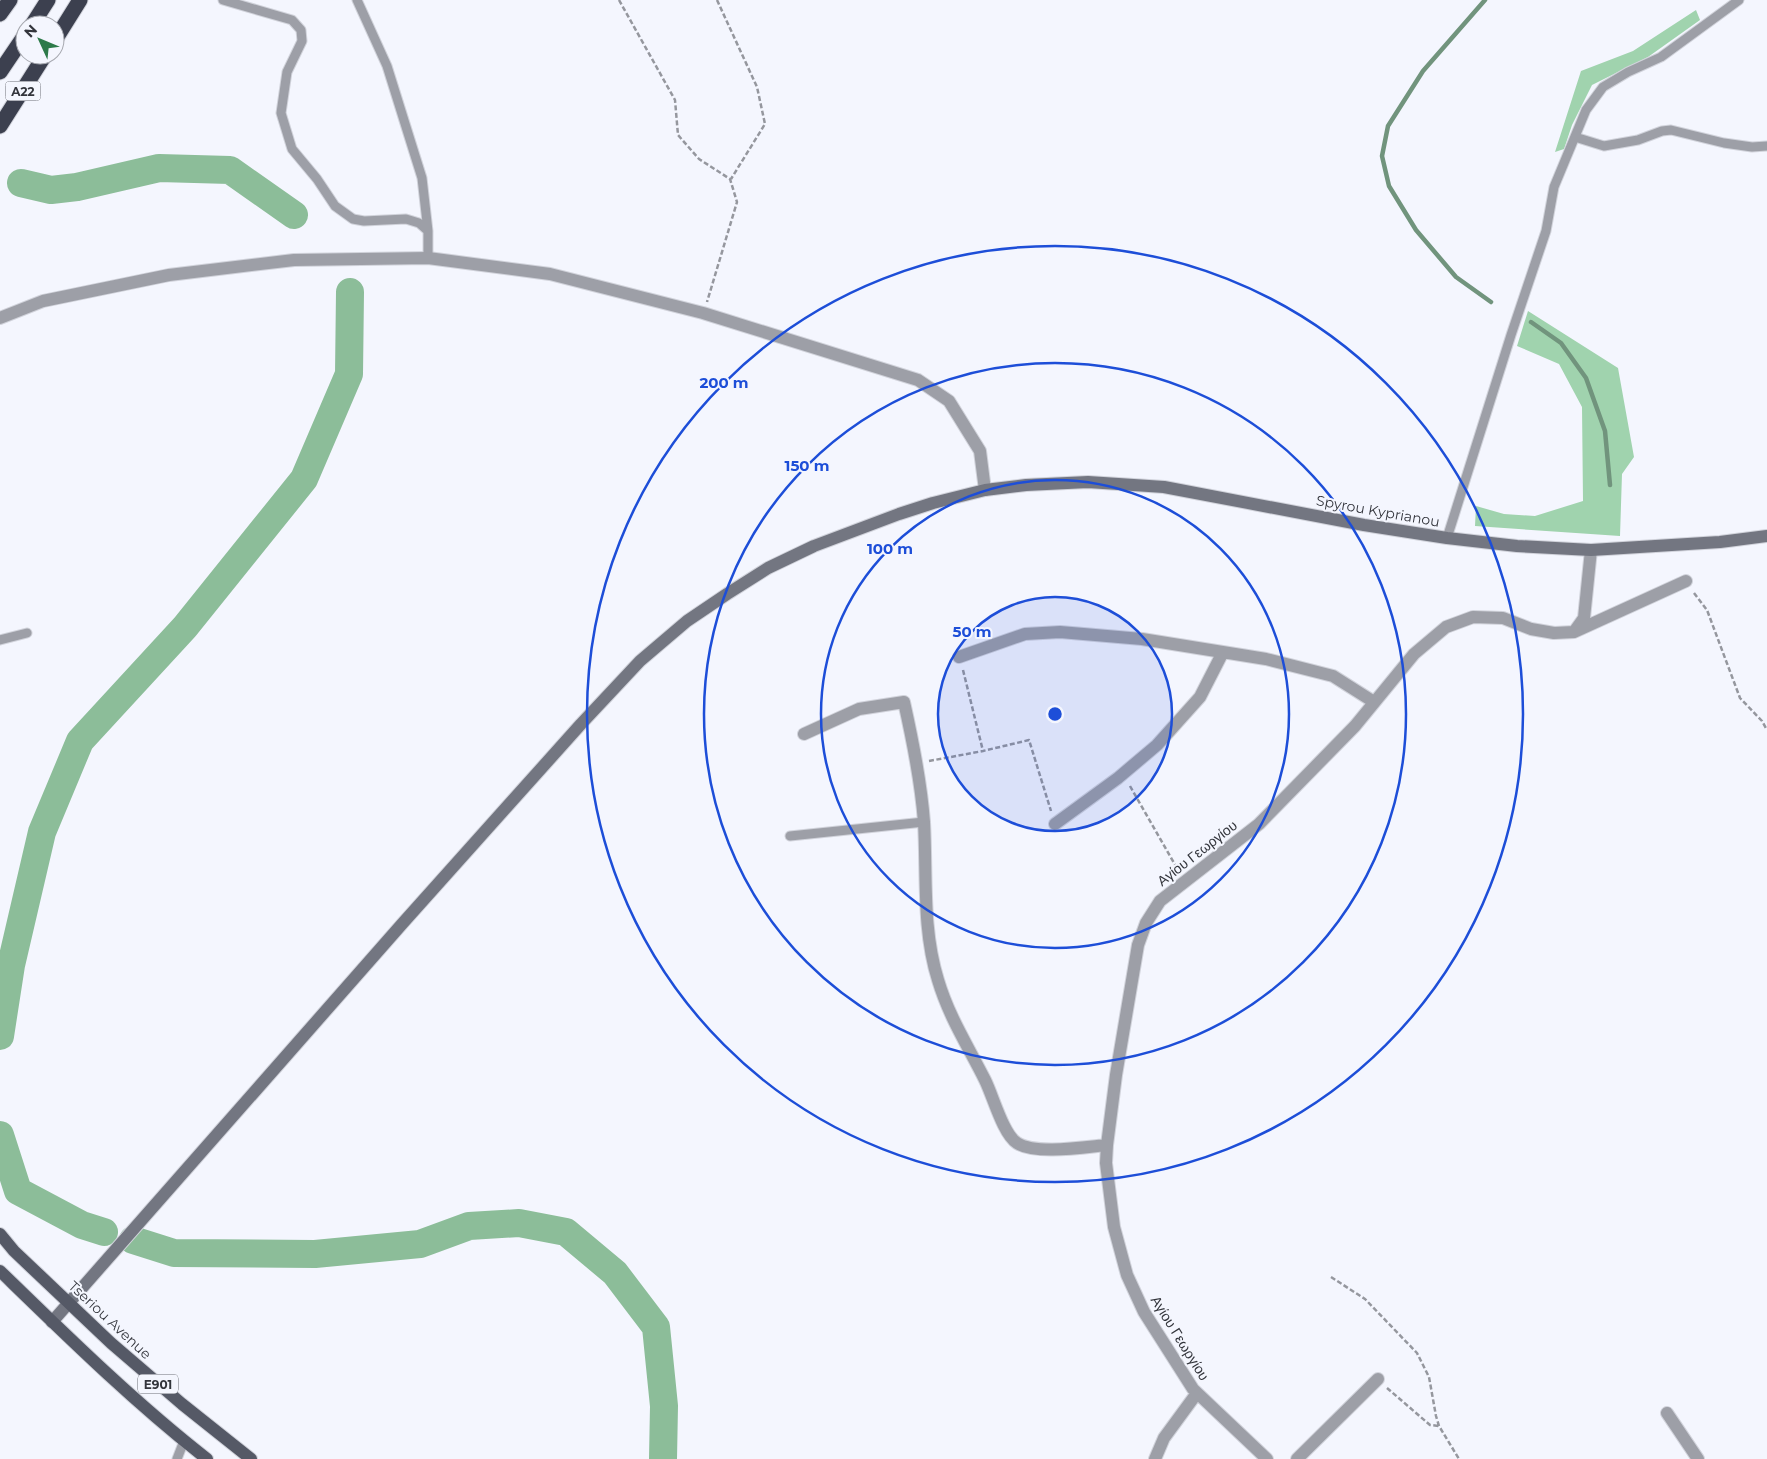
<svg xmlns="http://www.w3.org/2000/svg" width="1767" height="1459" font-family="Montserrat,sans-serif">
	<style>
		.forest { fill: #a0d3ae }
		.lines { fill: none; stroke-linecap: round; stroke-linejoin: round }
		.stream { stroke: #71947d; stroke-width: 4.5 }
		.river { stroke: #8cbd99; stroke-width: 28 }
		.lane-casing { stroke: #d1d3db; stroke-width: 11 }
		.street-casing { stroke: #d1d3db; stroke-width: 14 }
		.secondary-casing { stroke: #d1d3db; stroke-width: 14 }
		.primary-casing { stroke: #d1d3db; stroke-width: 14 }
		.highway-casing { stroke: #d1d3db; stroke-width: 17 }
		.path { stroke: #95979e; stroke-width: 2.5; stroke-dasharray: 5 2.5; stroke-linecap: butt }
		.lane { stroke: #9d9fa7; stroke-width: 9 }
		.street { stroke: #9d9fa7; stroke-width: 12 }
		.secondary { stroke: #737681; stroke-width: 12 }
		.primary { stroke: #555966; stroke-width: 12 }
		.highway { stroke: #3c404f; stroke-width: 15 }
		.ring { fill: none; stroke: #1d4ed8; stroke-width: 2.5 }
		.labels { text-anchor: middle; dominant-baseline: central; stroke-width: 4; stroke-linejoin: round; paint-order: stroke }
		.shield { fill: #f4f6fe; stroke: #6d6f76; stroke-width: 1 }
		.shield-label { font-size: 12px; font-weight: bold; fill: #33353c }
		.street-label { font-size: 14px; fill: #33353c; stroke: #f4f6fe }
		.centre { fill: #1d4ed8; stroke: #f4f6fe; stroke-width: 2.5 }
		.ring-label { font-size: 15px; text-anchor: middle; font-weight: bold; fill: #1d4ed8; stroke: #f4f6fe; stroke-width: 4; stroke-linejoin: round; paint-order: stroke }
	</style>
	<rect width="100%" height="100%" fill="#f4f6fe"/>
	<!-- forest -->
	<path class="forest" d="M 1696,10 L 1700,20 L 1648,57 L 1592,85 L 1572,125 L 1564,149 L 1555,152 L 1581,71 L 1633,51 Z
		M 1528,311 L 1618,368 L 1634,457 L 1622,474 L 1620,536 L 1475,526 L 1476,506 L 1504,514 L 1535,516 L 1583,501 L 1582,407 L 1559,364 L 1517,346 Z"/>
	<g class="lines">
		<!-- stream -->
		<path class="stream" d="M 1485,0 L 1423,71 L 1388,126 L 1382,156 L 1389,186 L 1416,230 L 1456,277 L 1491,302
			M 1531,322 L 1561,343 L 1586,378 L 1605,431 L 1610,485"/>
		<!-- river -->
		<path class="river" d="M 21,183 L 51,190 L 77,187 L 159,168 L 230,170 L 294,215
			M 0,1036 L 11,965 L 42,832 L 80,741 L 185,627 L 304,479 L 349,374 L 350,292
			M 0,1135 L 18,1191 L 82,1225 L 104,1232
			M 133,1240 L 174,1253 L 315,1254 L 420,1244 L 469,1226 L 519,1223 L 566,1232 L 615,1273 L 656,1327 L 664,1406 L 663,1459"/>
		<!-- lane casing -->
		<g class="lane-casing">
			<path id="lane" d="M 223,0 L 292,20 L 301,30 L 302,41 L 287,72 L 281,113 L 292,149 L 317,179 L 335,206 L 353,219 L 364,221 L 406,219 L 419,223 L 428,231 L 428,258
				M 357,0 L 387,66 L 422,178 L 428,231
				M 1575,137 L 1604,146 L 1638,140 L 1662,131 L 1671,130 L 1724,143 L 1752,147 L 1767,146
				M 1447,538 L 1511,335 L 1546,231 L 1554,187 L 1586,110 L 1603,87 L 1628,72 L 1661,57 L 1739,0
				M 0,640 L 27,633
				M 790,836 L 924,822
				M 177,1459 L 184,1441"/>
		</g>
		<!-- street casing -->
		<g class="street-casing">
			<path id="street" d="M 0,318 L 43,301 L 169,275 L 294,260 L 428,258 L 550,274 L 703,313 L 918,380 L 949,401 L 980,451 L 985,490
				M 1574,632 L 1686,581
				M 959,657 L 1025,634 L 1060,632 L 1142,639 L 1266,659 L 1333,676 L 1374,702
				M 804,734 L 859,709 L 904,702 C 913,742 921,781 924,822 C 927,875 922,929 938,980 C 949,1017 968,1046 985,1080 C 993,1096 1003,1134 1017,1143 C 1035,1155 1085,1147 1107,1145
				M 1055,824 L 1118,778 L 1157,745 L 1200,697 L 1223,652
				M 1667,1413 L 1698,1459
				M 1155,1459 L 1164,1438 L 1197,1393
				M 1267,1459 L 1193,1389 L 1144,1312 L 1127,1275 L 1114,1227 L 1106,1163 L 1107,1145 L 1116,1075 L 1138,945 L 1146,923 L 1160,901 L 1259,824 L 1355,726 L 1414,654 L 1446,627 L 1473,617 L 1503,618 L 1531,629 L 1554,633 L 1574,632 L 1584,618 L 1591,550
				M 1297,1459 L 1378,1379"/>
		</g>
		<!-- secondary casing -->
		<g class="secondary-casing">
			<path id="secondary" d="M 52,1322 L 402,924 L 581,724 L 640,661 L 687,621 L 727,594 L 768,568 L 814,546 L 899,514 L 933,503 L 985,490 L 1026,485 L 1088,482 L 1164,487 L 1364,525 L 1447,538 L 1517,546 L 1591,550 L 1720,542 L 1767,536"/>
		</g>
		<!-- primary casing -->
		<g class="primary-casing">
			<path id="primary" d="M 0,1234 L 14,1251 L 111,1343 L 182,1404 L 251,1459
				M 0,1271 C 67,1336 134,1402 207,1459"/>
		</g>
		<!-- highway casing -->
		<g class="highway-casing">
			<path id="highway" d="M 0,14 L 10,0
				M 32,25 L 48,0
				M 55,40 L 80,0
				M 0,72 L 25,35
				M 0,126 L 45,55"/>
		</g>
		<!-- path -->
		<path class="path" d="M 619,0 L 675,100 L 678,135 L 699,159 L 730,179 L 737,202 L 707,302
			M 717,0 L 757,87 L 765,124 L 731,179
			M 1694,593 L 1707,610 L 1740,698 L 1762,721 L 1767,730
			M 963,670 L 983,751
			M 929,761 L 983,751 L 1029,740 L 1051,811
			M 1130,786 L 1178,870
			M 1331,1277 L 1365,1299 L 1417,1353 L 1429,1377 L 1436,1416 L 1439,1426 L 1459,1459
			M 1387,1388 L 1430,1425 L 1439,1426"/>
		<!-- lane -->
		<use href="#lane" class="lane"/>
		<!-- street -->
		<use href="#street" class="street"/>
		<!-- secondary -->
		<use href="#secondary" class="secondary"/>
		<!-- primary -->
		<use href="#primary" class="primary"/>
		<!-- highway -->
		<use href="#highway" class="highway"/>
	</g>
	<!-- distance rings -->
	<circle cx="1055" cy="714" r="117" fill="#1d4ed8" fill-opacity=".12"/>
	<g class="ring">
		<circle cx="1055" cy="714" r="117"/>
		<circle cx="1055" cy="714" r="234"/>
		<circle cx="1055" cy="714" r="351"/>
		<circle cx="1055" cy="714" r="468"/>
	</g>
	<g class="labels">
		<!-- shield labels -->
		<g class="shield">
			<rect x="5.5" y="81.5" width="35" height="19" rx="4"/>
			<rect x="138" y="1374.5" width="40" height="19" rx="4"/>
		</g>
		<g class="shield-label">
			<text x="23" y="91">A22</text>
			<text x="158" y="1384">E901</text>
		</g>
		<!-- street labels -->
		<g class="street-label">
			<text transform="translate(1378 511) rotate(10)">Spyrou Kyprianou</text>
			<text transform="translate(1197 853) rotate(-38)">Αγίου Γεωργίου</text>
			<text transform="translate(110 1320) rotate(43)">Tseriou Avenue</text>
			<text transform="translate(1180 1338) rotate(58)">Αγίου Γεωργίου</text>
		</g>
	</g>
	<circle cx="1055" cy="714" r="8" class="centre"/>
	<g class="ring-label">
		<text x="724" y="388">200 m</text>
		<text x="807" y="471">150 m</text>
		<text x="890" y="554">100 m</text>
		<text x="972" y="637">50 m</text>
	</g>
	<!-- north arrow -->
	<g transform="translate(40 40) rotate(314)"><circle r="24" fill="#f4f6fe" stroke="#a7a9b0"/>
	<path d="M0-4L9 19L0 12L-9 19Z" fill="#2c7a49"/>
	<text y="-8" font-size="14" font-weight="bold" text-anchor="middle" fill="#33353c">N</text>
	</g>
</svg>
